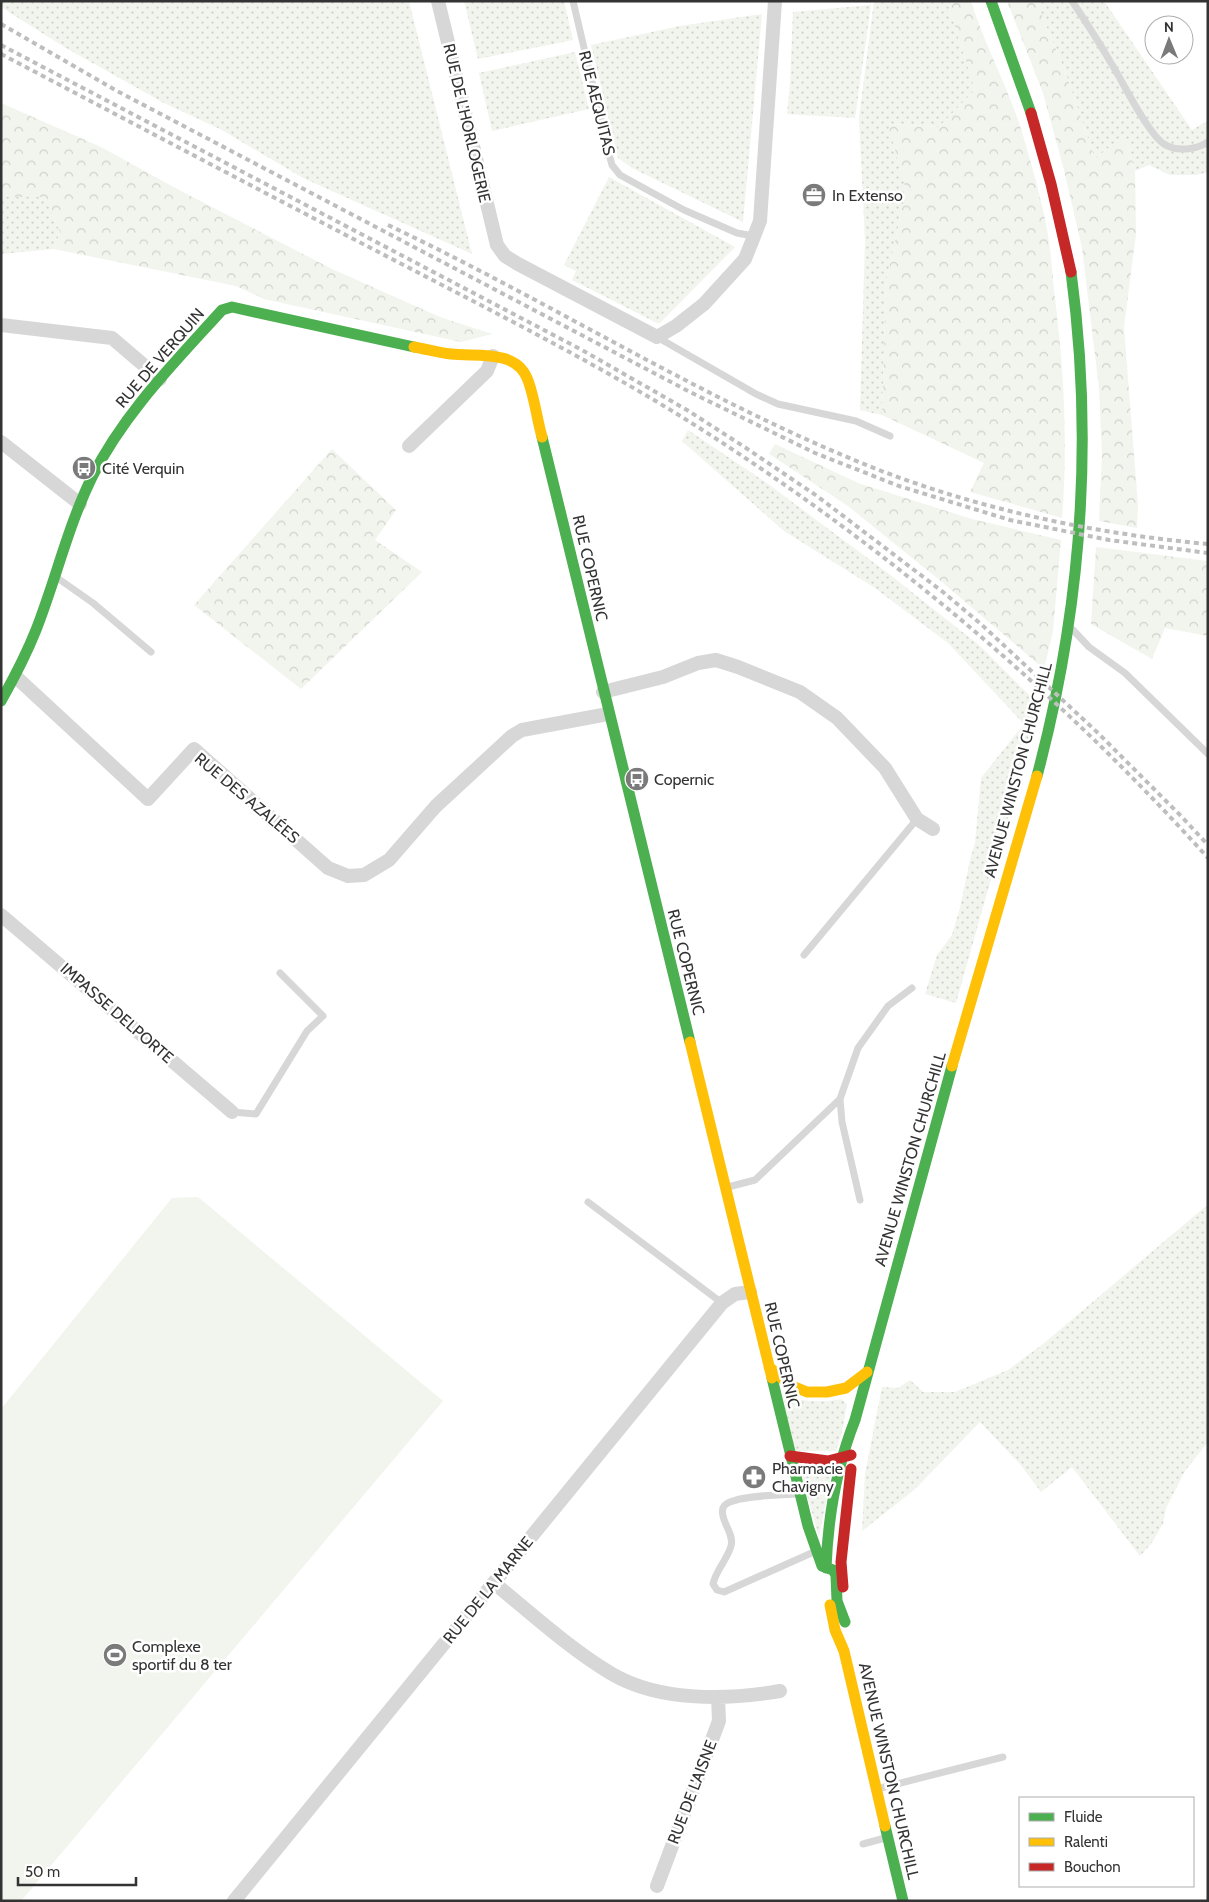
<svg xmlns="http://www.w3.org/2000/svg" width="1209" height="1902" font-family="Cabin,sans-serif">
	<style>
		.grass { fill: url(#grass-dots) }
		.forest { fill: url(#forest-crowns) }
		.pitch { fill: #f1f5ed }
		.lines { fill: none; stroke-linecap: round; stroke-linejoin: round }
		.lane { stroke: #d7d7d7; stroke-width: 7 }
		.street { stroke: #d7d7d7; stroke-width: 14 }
		.fast { stroke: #4caf50; stroke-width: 11 }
		.slow { stroke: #ffc107; stroke-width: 11 }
		.jam { stroke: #c62828; stroke-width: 11 }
		.rail { stroke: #bebebe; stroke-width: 4; stroke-dasharray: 5 4; stroke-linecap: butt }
		.labels { text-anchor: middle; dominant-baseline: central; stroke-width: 5; stroke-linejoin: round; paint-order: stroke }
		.street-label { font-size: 16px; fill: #333; stroke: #fff }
		.poi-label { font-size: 16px; fill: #333; stroke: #fff; text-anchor: start }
	</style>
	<defs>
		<pattern id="grass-dots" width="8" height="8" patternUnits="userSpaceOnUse" patternTransform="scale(1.25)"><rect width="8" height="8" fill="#f1f5ed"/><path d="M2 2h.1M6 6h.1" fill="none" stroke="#cfd2cc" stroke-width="1.8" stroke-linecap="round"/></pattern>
		<pattern id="forest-crowns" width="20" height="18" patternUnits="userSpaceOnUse" patternTransform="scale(1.25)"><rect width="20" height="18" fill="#f1f5ed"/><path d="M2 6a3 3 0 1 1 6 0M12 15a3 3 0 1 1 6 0" fill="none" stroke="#cfd2cc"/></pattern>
	</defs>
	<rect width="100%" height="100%" fill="#fff"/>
	<!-- grass -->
	<path class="grass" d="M 1,1 L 409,1 L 472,254 L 303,178 L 222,130 L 162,102 L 66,48 L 1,7 Z
		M 464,1 L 564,1 L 573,40 L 478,59 Z
		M 874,1 L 947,1 L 975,90 L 939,127 L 889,124 L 906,190 L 886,283 L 882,415 L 860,410 L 865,240 L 859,118 Z
		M 1036,1 L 1104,1 L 1192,130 L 1207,121 L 1208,122 L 1208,172 L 1196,175 L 1170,175 L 1149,165 L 1135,171 L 1125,134 L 1095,159 L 1066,74 Z
		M 871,5 L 855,118 L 787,114 L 790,84 L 793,12 Z
		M 762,14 L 743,222 L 632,168 L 618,158 L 591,45 L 680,26 Z
		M 575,52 L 589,109 L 492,131 L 479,73 Z
		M 609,177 L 735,247 L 659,324 L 572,280 L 576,271 L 564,265 Z
		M 45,196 L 60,232 L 54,249 L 1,254 L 1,197 Z
		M 688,430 L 768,484 L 889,574 L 980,646 L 1038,704 L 1011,808 L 956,1003 L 925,994 L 937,955 L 952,935 L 960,908 L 970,860 L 975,843 L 981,778 L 1024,724 L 948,643 L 875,588 L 784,531 L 682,441 Z
		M 1206,1206 L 1208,1208 L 1208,1442 L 1185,1471 L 1166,1508 L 1163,1524 L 1151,1544 L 1140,1556 L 1072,1467 L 1041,1492 L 1020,1464 L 980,1422 L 914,1490 L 862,1531 L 865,1474 L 882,1387 L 898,1388 L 910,1380 L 923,1392 L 955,1392 L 1008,1370 L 1043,1344 Z
		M 783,1395 C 805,1402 819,1403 842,1399 L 847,1404 L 842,1432 L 836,1451 L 792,1451 Z
		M 798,1463 L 833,1466 L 819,1537 Z"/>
	<!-- forest -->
	<path class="forest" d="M 947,1 L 971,1 C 985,46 1008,87 1022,132 C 1033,170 1045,210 1050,249 C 1052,266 1053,282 1055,298 C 1064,371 1068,445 1062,518 L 970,492 L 984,463 L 882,415 L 886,283 L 906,190 L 888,124 L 939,127 L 975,90 Z
		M 1007,1 L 1036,1 L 1066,74 L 1095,159 L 1125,134 L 1135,171 L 1136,234 L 1124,327 L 1138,506 L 1137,528 L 1099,521 L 1102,453 L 1099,388 L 1082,248 L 1064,170 L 1043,93 Z
		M 1,103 L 101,147 L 179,190 L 332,269 L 440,317 L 492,334 L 461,342 L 264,299 L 236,286 L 54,249 L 60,232 L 45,197 L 1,197 Z
		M 775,444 L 858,483 L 972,519 L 1061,540 L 1053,631 L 1044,669 L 943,583 L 848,506 L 769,454 Z
		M 332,449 L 396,510 L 375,540 L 422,572 L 301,689 L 194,605 Z
		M 1096,547 L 1208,561 L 1208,636 L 1165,628 L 1152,659 L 1091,624 Z"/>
	<!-- pitch -->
	<path class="pitch" d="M 198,1197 L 443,1401 L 21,1901 L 1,1901 L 1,1409 L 172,1198 Z"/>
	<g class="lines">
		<!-- lane -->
		<path class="lane" d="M 573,1 L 609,154 L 612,165 L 620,175 L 684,210 L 737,233 L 754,236
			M 1072,1 C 1086,22 1099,42 1111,63 C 1123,82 1148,134 1164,144 C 1176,152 1196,150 1208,142
			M 657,337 L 756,394 L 778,404 L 856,421 L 890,436
			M 56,577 L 93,603 L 151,652
			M 1073,630 L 1089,647 L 1125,673 L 1208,754
			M 804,955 L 917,819
			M 840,1099 L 842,1122 L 860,1200
			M 232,1112 L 256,1114 L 307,1031 L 323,1016 L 280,973
			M 728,1187 L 755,1180 L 840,1099 L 858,1048 L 888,1006 L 912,988
			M 588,1202 L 722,1303
			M 797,1494 C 782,1495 736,1495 725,1505 C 722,1508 722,1512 723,1516 C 725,1526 734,1536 731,1546 C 727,1560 716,1570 713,1584 L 717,1590 L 724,1592 L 816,1551
			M 877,1789 L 1003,1757
			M 863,1844 L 885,1838"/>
		<!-- street -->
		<path class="street" d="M 438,1 L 497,245 L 505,256 L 518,264 L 657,337 L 676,326 L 704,304 L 745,259 L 760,221 L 775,1
			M 1,325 L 112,338 L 160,379
			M 1,442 L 80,504
			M 409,446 L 487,371 L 493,356
			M 16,677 L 148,799 L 194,749 L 328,868 L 348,876 L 364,875 L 389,860 L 436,806 L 512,736 L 522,730 L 608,714
			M 603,692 L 663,677 L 698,663 L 716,660 L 738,667 L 800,692 L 837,718 L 885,768 L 917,819 L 933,829
			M 1,915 L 232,1112
			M 494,1583 C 532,1614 570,1649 612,1674 C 660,1702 728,1700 780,1691
			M 657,1886 L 719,1721 L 718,1697
			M 234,1901 L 722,1303 L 735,1294 L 750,1292"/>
		<!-- fast -->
		<path class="fast" d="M 991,1 L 1031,113
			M 542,437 L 690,1042
			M 1,701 C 14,678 26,655 36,630 C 56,579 68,526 92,477 C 124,413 175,362 222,310 L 232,307 L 414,347
			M 1037,776 C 1081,611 1094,442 1071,272
			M 772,1378 L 808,1526 L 822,1566 L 833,1570 L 836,1575 L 837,1601 L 845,1622
			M 826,1568 C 828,1517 836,1468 855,1420 L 952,1066
			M 885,1826 L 903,1901"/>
		<!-- slow -->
		<path class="slow" d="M 414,347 C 426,349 439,353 451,354 C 476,357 515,349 527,378 C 534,394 537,420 542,437
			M 690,1042 L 772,1378
			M 952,1066 L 1037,776
			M 769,1367 L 790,1385 L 807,1392 L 827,1392 L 846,1388 L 867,1372
			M 830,1605 L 835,1630 L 844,1651 L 885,1826"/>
		<!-- jam -->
		<path class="jam" d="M 1031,113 L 1051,184 L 1071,272
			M 790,1456 L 828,1461 L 851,1455
			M 843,1587 L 841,1562 L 851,1469"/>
		<!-- rail -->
		<path class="rail" d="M 1,24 L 117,91 L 690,392 L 815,453 L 899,486 L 1010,520 L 1109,540 L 1208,553
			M 1,45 L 582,350 L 687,410 L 746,448 L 817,496 L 943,592 L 982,625 L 1098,733 L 1181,816 L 1208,845
			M 1,54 C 140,127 278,200 417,272 C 519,325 622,377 718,440 C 898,557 1064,698 1208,858
			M 388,225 C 553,303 708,403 879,470 C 983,510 1096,534 1208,544"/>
	</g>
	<!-- icons -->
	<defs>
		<g id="office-disc" transform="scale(1.25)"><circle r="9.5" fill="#7a7a7a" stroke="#fff"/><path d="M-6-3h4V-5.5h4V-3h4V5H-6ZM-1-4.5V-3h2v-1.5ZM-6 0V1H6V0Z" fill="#fff"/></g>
		<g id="bus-disc" transform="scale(1.25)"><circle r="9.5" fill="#7a7a7a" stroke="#fff"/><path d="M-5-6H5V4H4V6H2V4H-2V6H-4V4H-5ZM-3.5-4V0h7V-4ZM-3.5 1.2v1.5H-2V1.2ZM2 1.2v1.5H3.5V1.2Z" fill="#fff"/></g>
		<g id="pharmacy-disc" transform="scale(1.25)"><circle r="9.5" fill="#7a7a7a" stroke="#fff"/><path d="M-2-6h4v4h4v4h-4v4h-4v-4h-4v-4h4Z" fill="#fff"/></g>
		<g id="stadium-disc" transform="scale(1.25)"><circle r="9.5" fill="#7a7a7a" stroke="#fff"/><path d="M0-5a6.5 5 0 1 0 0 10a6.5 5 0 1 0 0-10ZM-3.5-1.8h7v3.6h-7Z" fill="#fff"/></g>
	</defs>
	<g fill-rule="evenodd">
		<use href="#office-disc" x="814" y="195"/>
		<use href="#bus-disc" x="84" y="468"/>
		<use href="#bus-disc" x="637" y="779"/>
		<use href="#pharmacy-disc" x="754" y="1477"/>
		<use href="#stadium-disc" x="115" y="1655"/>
	</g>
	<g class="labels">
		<!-- street labels -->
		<g class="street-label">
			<text transform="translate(597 103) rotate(76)">RUE AEQUITAS</text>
			<text transform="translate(467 123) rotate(77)">RUE DE L'HORLOGERIE</text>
			<text transform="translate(160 358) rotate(-49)">RUE DE VERQUIN</text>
			<text transform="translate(590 568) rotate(77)">RUE COPERNIC</text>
			<text transform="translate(1018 770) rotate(-75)">AVENUE WINSTON CHURCHILL</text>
			<text transform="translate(247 798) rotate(40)">RUE DES AZALÉES</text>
			<text transform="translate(686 962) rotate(76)">RUE COPERNIC</text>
			<text transform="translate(117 1013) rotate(41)">IMPASSE DELPORTE</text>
			<text transform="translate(910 1159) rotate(-74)">AVENUE WINSTON CHURCHILL</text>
			<text transform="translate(782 1355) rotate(77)">RUE COPERNIC</text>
			<text transform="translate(488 1590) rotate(-51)">RUE DE LA MARNE</text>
			<text transform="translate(889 1771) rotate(77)">AVENUE WINSTON CHURCHILL</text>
			<text transform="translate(692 1792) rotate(-69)">RUE DE L'AISNE</text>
		</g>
		<!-- poi labels -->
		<g class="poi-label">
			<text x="832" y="195">In Extenso</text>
			<text x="102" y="468">Cité Verquin</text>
			<text x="654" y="779">Copernic</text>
			<text x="772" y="1468">Pharmacie<tspan x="772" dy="18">Chavigny</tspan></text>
			<text x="132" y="1646">Complexe<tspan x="132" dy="18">sportif du 8 ter</tspan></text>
		</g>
	</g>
	<!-- border -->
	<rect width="1209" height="1902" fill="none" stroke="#333333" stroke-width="5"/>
	<!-- legend -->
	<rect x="1019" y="1797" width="175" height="90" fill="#ffffff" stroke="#adadad"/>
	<rect x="1029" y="1813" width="25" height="8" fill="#4caf50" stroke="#adadad"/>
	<text x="1064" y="1822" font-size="15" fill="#333333">Fluide</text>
	<rect x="1029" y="1838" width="25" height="8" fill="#ffc107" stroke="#adadad"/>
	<text x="1064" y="1847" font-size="15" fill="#333333">Ralenti</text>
	<rect x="1029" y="1863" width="25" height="8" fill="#c62828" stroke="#adadad"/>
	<text x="1064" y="1872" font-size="15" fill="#333333">Bouchon</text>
	<!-- north arrow -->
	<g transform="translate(1169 40) rotate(359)"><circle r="24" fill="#ffffff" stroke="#adadad"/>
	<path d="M0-4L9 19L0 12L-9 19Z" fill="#7a7a7a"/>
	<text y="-8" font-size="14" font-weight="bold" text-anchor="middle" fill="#333333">N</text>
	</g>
	<!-- scale -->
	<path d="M18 1877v8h118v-8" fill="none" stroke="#333333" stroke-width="2.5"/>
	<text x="25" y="1877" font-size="15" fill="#333333" stroke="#ffffff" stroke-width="4" paint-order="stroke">50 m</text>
</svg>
